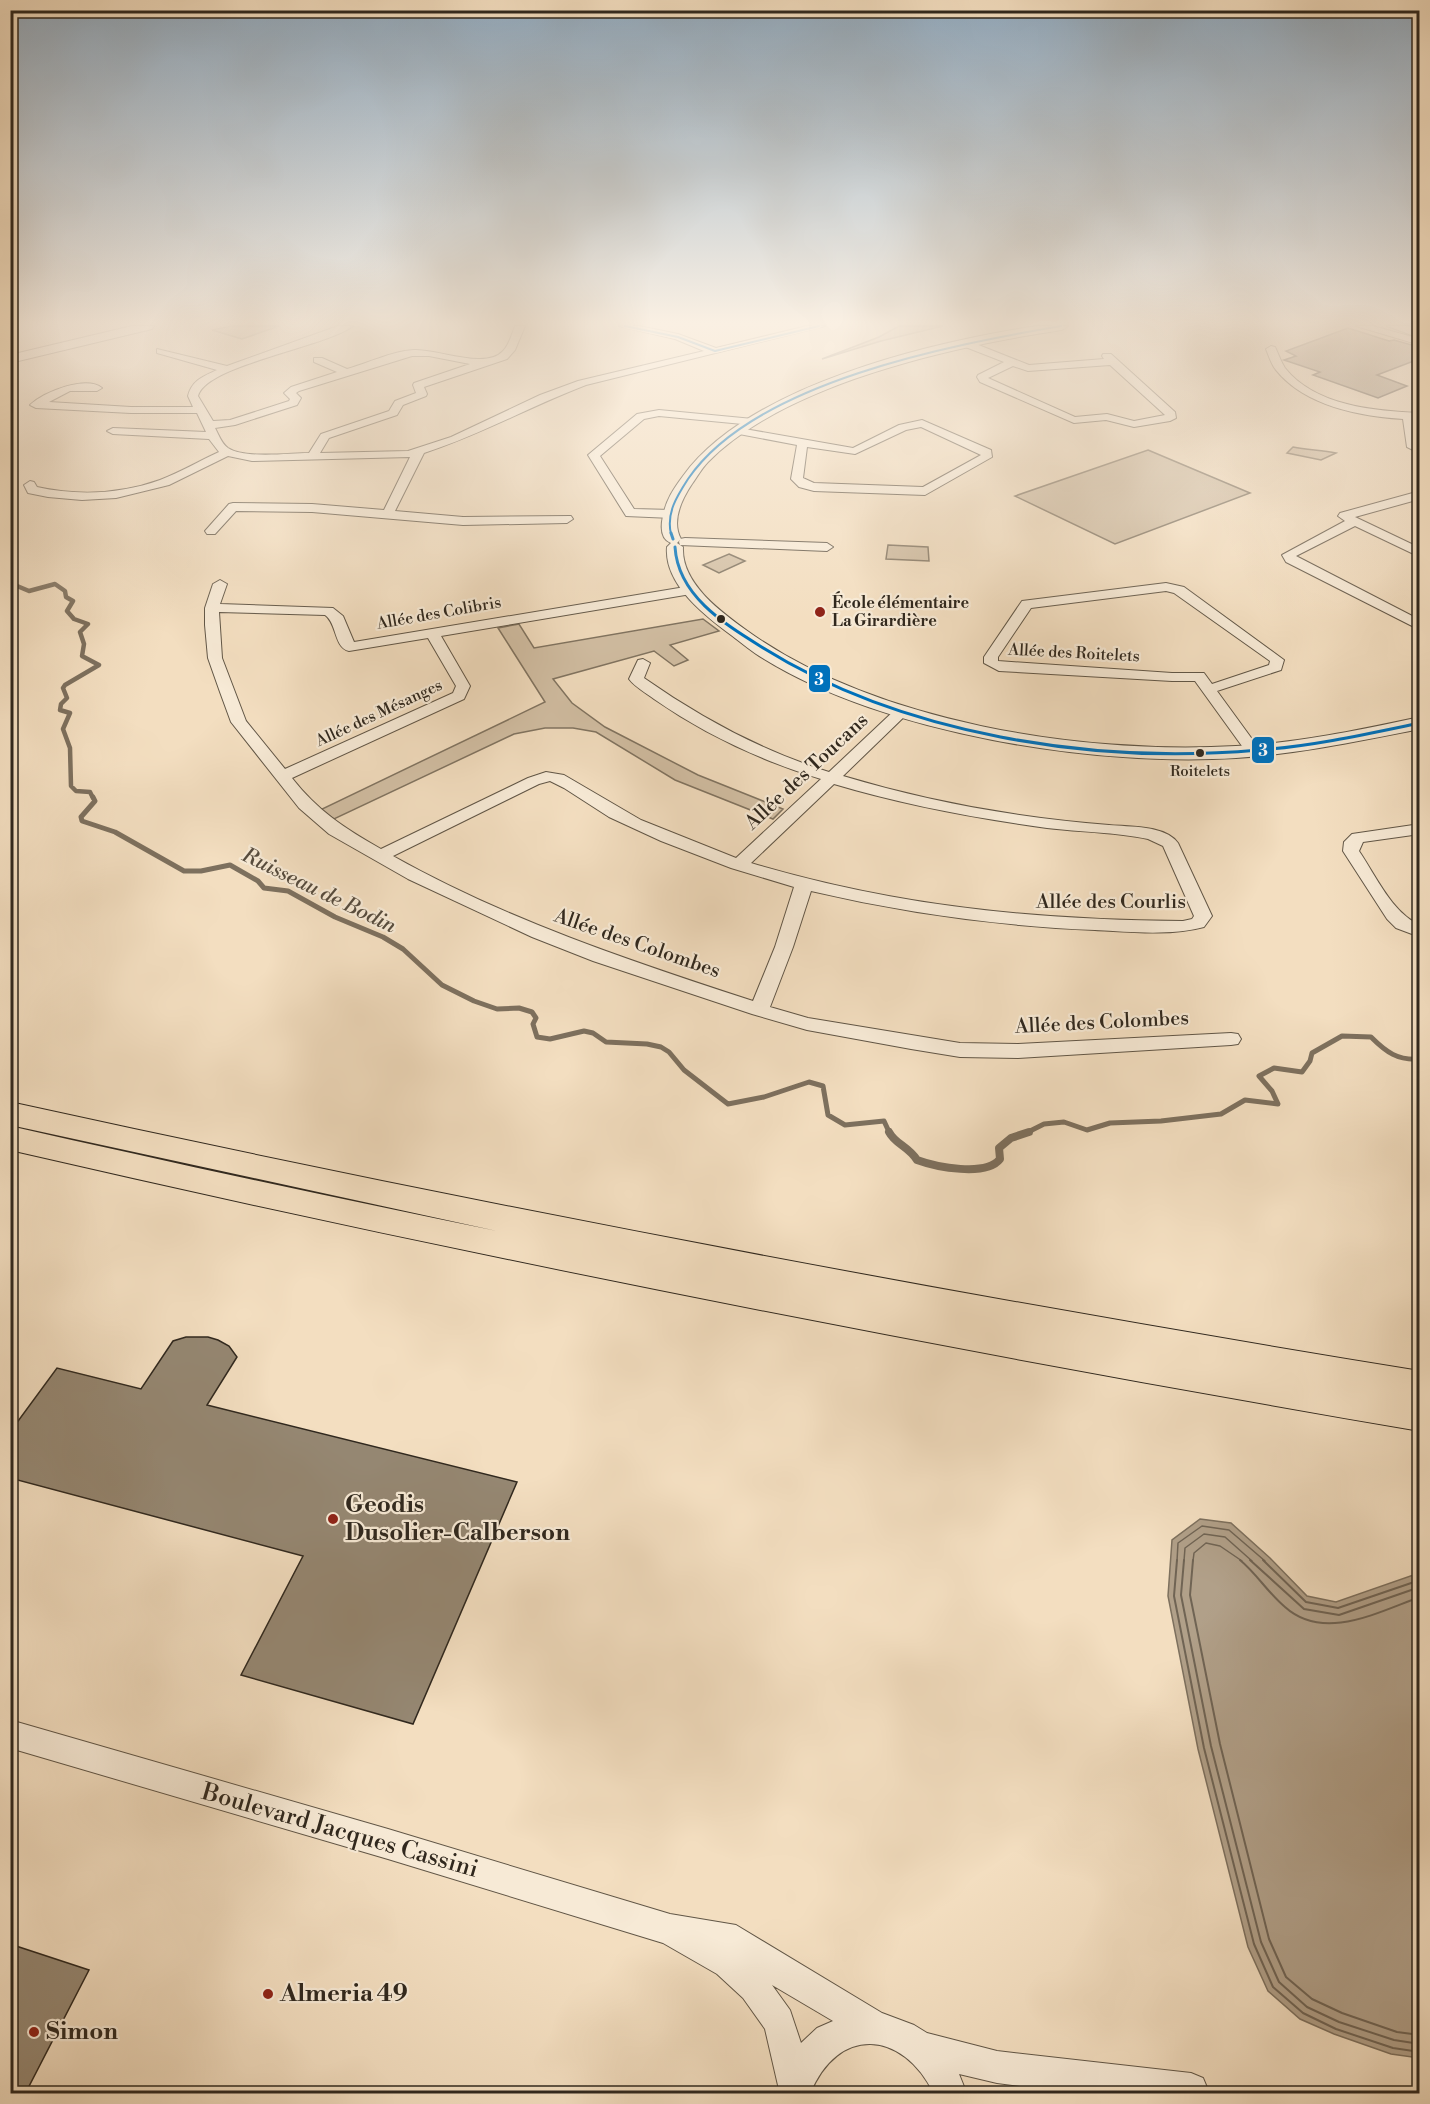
<svg xmlns="http://www.w3.org/2000/svg" width="1430" height="2104" font-family="'Libre Bodoni',serif">
	<style>
		.green { fill: #d2bfa4; stroke: #817461; stroke-width: 1.5 }
		.water { fill: #b1a089; stroke: #7d705e; stroke-width: 1.5 }
		.lines { fill: none; stroke-linecap: round; stroke-linejoin: round }
		.shore-far1 { stroke: #706454; stroke-width: 1.5 }
		.shore { stroke: #706454; stroke-width: 2 }
		.stream-far2 { stroke: #7d705e; stroke-width: 4.5 }
		.stream-far1 { stroke: #7d705e; stroke-width: 5 }
		.stream { stroke: #7d705e; stroke-width: 8 }
		.building { fill: #958772; stroke: #30281e; stroke-width: 1.5 }
		.minor-casing { stroke: #615646; stroke-width: 2 }
		.tertiary-casing { stroke: #615646; stroke-width: 2 }
		.trunk-casing { stroke: #30281e; stroke-width: 2 }
		.minor { fill: #f7ead6; fill-rule: evenodd }
		.tertiary { fill: #f7ead6; fill-rule: evenodd }
		.trunk { fill: #f3dec0; fill-rule: evenodd }
		.bus-1-far1-casing { stroke: #f7ead6; stroke-width: 4.5 }
		.bus-1-casing { stroke: #f7ead6; stroke-width: 6 }
		.bus-1-far1 { stroke: #0071bb; stroke-width: 2 }
		.bus-1 { stroke: #0071bb; stroke-width: 3 }
		.poi-dot { fill: #8f2418; stroke: #f7ead6; stroke-width: 2 }
		.bus-dot { fill: #30281e; stroke: #f7ead6; stroke-width: 2 }
		.labels { text-anchor: middle; dominant-baseline: central; stroke-width: 4.5; stroke-linejoin: round; paint-order: stroke }
		.far-bus-label { font-size: 15px; fill: #30281e; stroke: #f7ead6 }
		.far-poi-label { font-size: 16px; font-weight: bold; fill: #30281e; stroke: #f7ead6; text-anchor: start }
		.far-street-label { font-size: 16px; fill: #30281e; stroke: #f7ead6 }
		.street-label { font-size: 20px; fill: #30281e; stroke: #f7ead6 }
		.water-label { font-size: 21px; font-style: italic; fill: #574c3e; stroke: #f7ead6 }
		.near-poi-label { font-size: 24px; font-weight: bold; fill: #30281e; stroke: #f7ead6; text-anchor: start }
		.near-street-label { font-size: 24px; fill: #30281e; stroke: #f7ead6 }
		.line-badge { stroke: #f7ead6; stroke-width: 2 }
		.badge-label { font-size: 16px; text-anchor: middle; font-weight: bold; fill: #fff }
	</style>
	<rect width="100%" height="100%" fill="#f3dec0"/>
	<filter id="stains"><feTurbulence type="fractalNoise" baseFrequency=".00333" numOctaves="4"/><feColorMatrix values="0 0 0 0 .2 0 0 0 0 .09 0 0 0 0 .02 0 0 0 .5 -.17"/></filter>
	<radialGradient id="worn" r=".72"><stop offset=".6" stop-color="#630" stop-opacity="0"/><stop offset="1" stop-color="#630" stop-opacity=".3"/></radialGradient>
	<!-- green -->
	<path class="green" d="M 232,326 L 279,326 L 242,339 L 212,330 Z
		M 899,326 L 943,326 L 881,341 L 822,359 L 879,337 Z
		M 1293,447 C 1308,450 1322,450 1336,453 L 1321,460 L 1287,453 Z
		M 1148,450 L 1250,493 L 1115,544 L 1015,496 Z
		M 888,545 L 928,547 L 929,561 L 886,559 Z
		M 729,554 L 745,561 L 719,573 L 703,565 Z
		M 703,619 L 719,631 L 670,645 L 688,660 L 674,666 L 654,651 L 553,679 L 572,703 L 605,727 L 698,775 L 783,809 L 773,819 L 675,780 L 596,732 L 573,728 L 545,728 L 514,734 L 334,819 L 320,810 L 545,702 L 498,628 L 519,624 L 534,648 Z"/>
	<!-- water -->
	<path class="water" d="M 1200,1519 L 1231,1523 L 1270,1558 L 1307,1596 L 1336,1602 L 1419,1573 L 1419,2058 L 1391,2054 L 1334,2034 L 1300,2019 L 1268,1991 L 1248,1947 L 1198,1749 L 1168,1596 L 1172,1540 Z"/>
	<g class="lines">
		<!-- shore-far1 -->
		<path class="shore-far1" d="M 1177,1561 L 1178,1543 L 1202,1526 L 1229,1530 L 1265,1561
			M 1184,1561 L 1185,1548 L 1204,1534 L 1225,1537 L 1252,1561
			M 1193,1561 L 1194,1553 L 1206,1543 L 1220,1546 L 1242,1561"/>
		<!-- shore -->
		<path class="shore" d="M 1177,1560 L 1174,1596 L 1204,1748 L 1254,1944 L 1273,1987 L 1303,2013 L 1336,2029 L 1393,2048 L 1420,2052
			M 1184,1560 L 1181,1595 L 1211,1746 L 1261,1942 L 1279,1982 L 1307,2007 L 1339,2022 L 1394,2040 L 1420,2044
			M 1193,1560 L 1190,1595 L 1220,1744 L 1269,1939 L 1286,1977 L 1312,1999 L 1342,2013 L 1397,2032 L 1420,2035
			M 1240,1560 C 1257,1574 1268,1593 1285,1607 C 1324,1642 1378,1612 1420,1597
			M 1250,1560 L 1304,1609 L 1339,1615 L 1420,1587
			M 1263,1560 L 1306,1602 L 1338,1608 L 1420,1580"/>
		<!-- stream-far2 -->
		<path class="stream-far2" d="M 10,583 L 29,591 L 55,584 L 65,591 L 66,597 L 73,601 L 67,611 L 74,619 L 88,624 L 80,632 L 84,644 L 82,656 L 99,665 L 65,685 L 63,688 L 67,698 L 61,704 L 60,710 L 70,713 L 63,729 L 70,748 L 71,786 L 76,791 L 90,792 L 93,798"/>
		<!-- stream-far1 -->
		<path class="stream-far1" d="M 93,797 L 95,801 L 81,817 L 82,821 L 115,832 L 184,871 L 201,871 L 230,865 L 258,881 L 264,888 L 288,891 L 335,917 L 383,937 L 403,949 L 442,985 L 474,1001 L 497,1009 L 519,1008 L 532,1012 L 536,1018 L 533,1024 L 537,1037 L 550,1039 L 584,1031 L 593,1033 L 606,1042 L 647,1044 L 661,1047 L 669,1052 L 684,1070 L 728,1104 L 764,1097 L 809,1082 L 823,1086 L 828,1115 L 845,1125 L 884,1121 L 890,1134
			M 1024,1134 L 1044,1124 L 1064,1122 L 1087,1130 L 1110,1123 L 1161,1121 L 1221,1114 L 1245,1100 L 1278,1104 L 1272,1091 L 1259,1076 L 1274,1068 L 1302,1072 L 1310,1061 L 1312,1053 L 1342,1036 L 1371,1037 C 1386,1052 1398,1061 1420,1059"/>
		<!-- stream -->
		<path class="stream" d="M 889,1132 C 895,1144 908,1146 917,1160 C 936,1167 986,1177 1000,1159 L 999,1148 L 1011,1138 L 1029,1132"/>
	</g>
	<!-- building -->
	<path class="building" d="M 1348,328 L 1389,341 L 1394,340 L 1419,347 L 1419,359 L 1377,375 L 1407,386 L 1378,398 L 1313,375 L 1320,372 L 1284,360 L 1296,356 L 1286,351 Z
		M 186,1337 L 208,1337 L 218,1340 L 229,1346 L 237,1357 L 207,1405 L 517,1482 L 413,1724 L 241,1675 L 303,1556 L 10,1478 L 10,1432 L 57,1368 L 141,1389 L 173,1341 Z
		M 10,1944 L 89,1970 L 25,2094 L 10,2094 Z"/>
	<g class="lines">
		<!-- minor casing -->
		<g class="minor-casing">
			<path id="minor" d="M 338,326 L 353,326 C 326,347 206,365 198,396 L 213,421 L 230,420 L 289,401 L 290,399 L 284,393 L 291,387 L 337,372 L 314,362 L 314,358 L 322,358 L 347,369 C 368,363 393,351 414,350 C 438,349 486,370 503,351 C 509,345 512,334 515,326 L 525,326 L 515,350 L 507,359 L 424,387 L 427,394 L 426,396 L 403,405 L 397,415 L 329,438 L 320,453 L 408,451 L 451,437 L 540,395 L 578,381 L 704,351 L 675,339 L 619,326 L 639,326 L 678,334 L 716,348 L 807,326 L 825,326 L 586,385 C 531,406 480,435 424,453 L 395,511 L 463,517 L 571,516 L 573,519 L 567,523 L 463,525 L 312,512 L 236,511 L 215,534 L 207,534 L 205,531 L 229,504 L 233,503 L 312,504 L 384,510 L 410,457 L 252,461 L 228,456 L 169,485 L 116,498 L 82,500 L 48,497 L 28,493 L 24,485 L 30,481 L 34,482 L 37,487 C 78,496 121,494 160,480 C 181,472 199,461 219,452 L 209,439 L 113,434 L 107,431 L 113,428 L 206,432 L 197,413 L 131,413 L 36,408 L 30,405 C 44,392 86,375 102,388 L 97,391 L 70,391 L 49,402 L 131,407 L 193,407 L 188,396 C 192,380 204,376 217,370 L 157,353 L 157,349 L 227,366 ZM 412,356 L 429,356 L 470,364 L 414,383 L 413,385 L 416,393 L 395,401 L 389,411 L 321,434 L 309,453 C 289,453 245,459 228,448 C 221,443 219,435 215,428 L 235,425 L 297,405 L 301,398 L 296,393 L 299,391 Z
				M 1356,326 L 1373,326 L 1420,339 L 1420,345 Z
				M 963,342 L 971,342 L 1029,365 L 1104,359 L 1102,356 L 1103,354 L 1111,354 L 1175,412 L 1176,418 L 1170,421 L 1134,427 L 1106,420 L 1074,423 L 980,382 L 977,377 L 978,375 L 1004,362 L 963,346 ZM 1110,365 L 1165,415 L 1134,421 L 1107,414 L 1075,417 L 988,378 L 1013,366 L 1028,371 Z
				M 1271,346 L 1275,347 C 1278,353 1281,362 1285,368 C 1315,406 1375,411 1420,413 L 1420,419 L 1414,419 L 1419,447 L 1417,449 L 1413,450 L 1407,447 L 1403,419 C 1359,416 1305,406 1276,370 C 1271,364 1269,356 1266,349 Z
				M 659,410 L 753,419 L 759,422 L 753,425 L 659,416 L 644,419 L 600,456 L 634,509 L 672,510 L 678,514 L 672,518 L 626,516 L 588,455 L 637,414 Z
				M 922,420 L 991,450 L 992,457 L 925,495 L 814,491 L 799,487 L 791,479 L 797,445 L 739,434 L 733,431 L 739,428 L 853,448 L 899,425 ZM 921,427 L 981,455 L 923,487 L 814,483 L 803,478 L 807,447 L 855,454 L 906,430 Z
				M 1420,491 L 1420,499 L 1355,517 L 1420,548 L 1420,557 L 1355,526 L 1296,556 L 1420,620 L 1420,630 L 1286,562 L 1282,555 L 1345,521 L 1338,516 L 1340,513 Z
				M 685,538 L 827,543 L 833,547 L 827,551 L 680,545 L 679,542 L 680,539 Z
				M 220,580 L 227,584 L 220,604 L 333,608 L 343,616 L 354,642 L 691,586 L 696,587 L 698,590 L 691,594 L 441,636 L 470,686 L 464,699 L 292,778 C 318,811 344,828 381,849 L 528,778 L 546,772 L 564,775 L 641,820 L 736,858 L 821,779 C 762,761 704,734 654,699 C 646,693 635,687 629,679 L 638,660 L 643,659 L 650,663 L 644,678 C 701,718 762,751 829,772 L 897,708 L 907,708 L 910,711 L 907,714 L 843,776 C 929,802 1019,818 1109,825 C 1129,827 1165,825 1178,843 L 1212,916 L 1204,927 C 1170,936 1131,932 1095,930 C 999,926 905,913 811,891 L 793,947 L 770,1007 L 808,1018 L 960,1043 L 1018,1044 L 1231,1033 L 1238,1034 L 1241,1039 L 1238,1044 L 1231,1045 L 1018,1058 L 960,1057 L 911,1049 L 807,1030 L 752,1014 L 593,961 L 532,937 L 408,879 L 329,834 L 299,808 L 231,722 L 220,692 L 208,658 L 205,625 L 205,608 L 213,584 ZM 219,612 L 325,615 C 337,623 334,648 349,651 L 428,638 L 456,686 L 453,693 L 285,769 L 246,721 L 222,658 ZM 550,781 L 564,788 L 609,817 L 661,841 L 731,868 L 794,887 L 775,947 L 753,1001 C 630,961 507,920 393,856 L 539,784 ZM 834,784 C 904,805 975,818 1047,828 C 1080,832 1115,832 1148,839 L 1163,846 L 1194,916 L 1192,919 L 1183,921 C 1034,920 895,906 751,863 Z
				M 1166,583 L 1184,587 L 1284,660 L 1281,670 L 1217,691 L 1260,750 L 1257,753 L 1247,753 L 1195,681 L 1172,681 L 999,671 L 984,663 L 984,657 L 1022,601 ZM 1166,591 L 1174,593 L 1270,661 L 1269,665 L 1212,684 L 1204,673 L 1172,673 L 998,661 L 998,657 L 1031,608 Z
				M 1420,824 L 1420,834 L 1363,842 L 1359,851 C 1376,876 1392,913 1420,925 L 1420,937 L 1396,928 L 1387,919 L 1343,851 L 1344,842 L 1352,834 Z
				M 10,1720 L 388,1829 L 670,1914 L 736,1925 L 882,2013 L 914,2025 L 927,2033 L 997,2051 L 1191,2073 L 1203,2078 L 1208,2090 L 1206,2094 L 1082,2094 L 997,2083 L 959,2074 L 967,2094 L 934,2094 C 903,2030 838,2025 810,2094 L 780,2094 L 765,2029 L 743,1998 L 717,1974 L 663,1943 L 388,1859 L 10,1748 ZM 772,1985 L 833,2021 L 817,2028 L 801,2043 L 790,2010 Z"/>
		</g>
		<!-- tertiary casing -->
		<g class="tertiary-casing">
			<path id="tertiary" d="M 132,326 L 154,326 L 152,329 L 10,363 L 10,355 Z
				M 1037,326 L 1068,326 L 1062,330 C 955,346 786,383 708,462 C 702,468 697,477 692,484 C 682,499 671,521 681,539 L 677,543 L 683,547 C 681,583 720,611 746,630 C 873,722 1081,755 1236,746 C 1298,743 1359,730 1420,717 L 1420,729 C 1359,741 1298,754 1236,758 C 1095,767 885,734 764,659 C 752,652 742,643 731,635 C 704,615 664,584 667,547 L 671,543 C 660,539 661,525 663,516 C 666,500 674,488 683,476 C 749,385 932,342 1037,326 Z
				M 1387,326 L 1407,326 L 1420,330 L 1420,338 Z"/>
		</g>
		<!-- trunk casing -->
		<g class="trunk-casing">
			<path id="trunk" d="M 10,1102 C 478,1205 947,1294 1420,1371 L 1420,1431 C 947,1350 477,1258 10,1150 L 10,1126 C 173,1163 335,1198 497,1231 L 10,1125 Z"/>
		</g>
		<!-- minor -->
		<use href="#minor" class="minor"/>
		<!-- tertiary -->
		<use href="#tertiary" class="tertiary"/>
		<!-- trunk -->
		<use href="#trunk" class="trunk"/>
		<!-- bus-1-far1 casing -->
		<g class="bus-1-far1-casing">
			<path id="bus-1-far1" d="M 625,326 L 678,337 L 715,351
				M 715,351 L 819,326
				M 671,534 C 666,513 677,496 688,479 C 754,382 951,345 1061,326"/>
		</g>
		<!-- bus-1 casing -->
		<g class="bus-1-casing">
			<path id="bus-1" d="M 671,533 L 673,539
				M 675,547 C 678,595 723,623 760,646 C 901,735 1094,765 1259,750 C 1313,746 1367,734 1420,723"/>
		</g>
		<!-- bus-1-far1 -->
		<use href="#bus-1-far1" class="bus-1-far1"/>
		<!-- bus-1 -->
		<use href="#bus-1" class="bus-1"/>
	</g>
	<!-- sky -->
	<linearGradient id="sky" x2="0" y2="1"><stop stop-color="#92acc2"/><stop offset="0.52" stop-color="#faf0e3"/><stop offset="1" stop-color="#faf0e3" stop-opacity="0"/></linearGradient>
	<rect width="1430" height="621" fill="url(#sky)"/>
	<!-- markers -->
	<g class="poi-dot">
		<circle cx="820" cy="612" r="6"/>
		<circle cx="333" cy="1519" r="6"/>
		<circle cx="268" cy="1994" r="6"/>
		<circle cx="34" cy="2032" r="6"/>
	</g>
	<g class="bus-dot">
		<circle cx="721" cy="619" r="5"/>
		<circle cx="1200" cy="753" r="5"/>
	</g>
	<g class="labels">
		<!-- far-bus labels -->
		<g class="far-bus-label">
			<text x="1200" y="771">Roitelets</text>
		</g>
		<!-- far-poi labels -->
		<g class="far-poi-label">
			<text x="832" y="603">École élémentaire<tspan x="832" dy="18">La Girardière</tspan></text>
		</g>
		<!-- far-street labels -->
		<g class="far-street-label">
			<text transform="translate(439 613) rotate(-10)">Allée des Colibris</text>
			<text transform="translate(1074 653) rotate(3)">Allée des Roitelets</text>
			<text transform="translate(379 713) rotate(-25)">Allée des Mésanges</text>
		</g>
		<!-- street labels -->
		<g class="street-label">
			<text transform="translate(807 772) rotate(-43)">Allée des Toucans</text>
			<text x="1111" y="902">Allée des Courlis</text>
			<text transform="translate(637 944) rotate(19)">Allée des Colombes</text>
			<text transform="translate(1102 1023) rotate(-3)">Allée des Colombes</text>
		</g>
		<!-- water labels -->
		<g class="water-label">
			<text transform="translate(319 891) rotate(26)">Ruisseau de Bodin</text>
		</g>
		<!-- near-poi labels -->
		<g class="near-poi-label">
			<text x="345" y="1505">Geodis<tspan x="345" dy="28">Dusolier-Calberson</tspan></text>
			<text x="280" y="1994">Almeria 49</text>
			<text x="46" y="2032">Simon</text>
		</g>
		<!-- near-street labels -->
		<g class="near-street-label">
			<text transform="translate(340 1831) rotate(16)">Boulevard Jacques Cassini</text>
		</g>
	</g>
	<g class="line-badge">
		<rect x="808" y="664" width="23" height="29" rx="6" fill="#0071bb"/>
		<rect x="1251" y="736" width="24" height="28" rx="6" fill="#0071bb"/>
	</g>
	<g class="badge-label">
		<text x="819" y="685">3</text>
		<text x="1263" y="756">3</text>
	</g>
	<!-- margin -->
	<rect width="1430" height="2104" fill="none" stroke="#f3dec0" stroke-width="36"/>
	<rect x="12" y="12" width="1406" height="2080" fill="none" stroke="#30281e" stroke-width="3"/>
	<rect x="18" y="18" width="1394" height="2068" fill="none" stroke="#30281e" stroke-width="1.5"/>
	<rect width="100%" height="100%" filter="url(#stains)"/>
	<rect width="100%" height="100%" fill="url(#worn)"/>
</svg>
